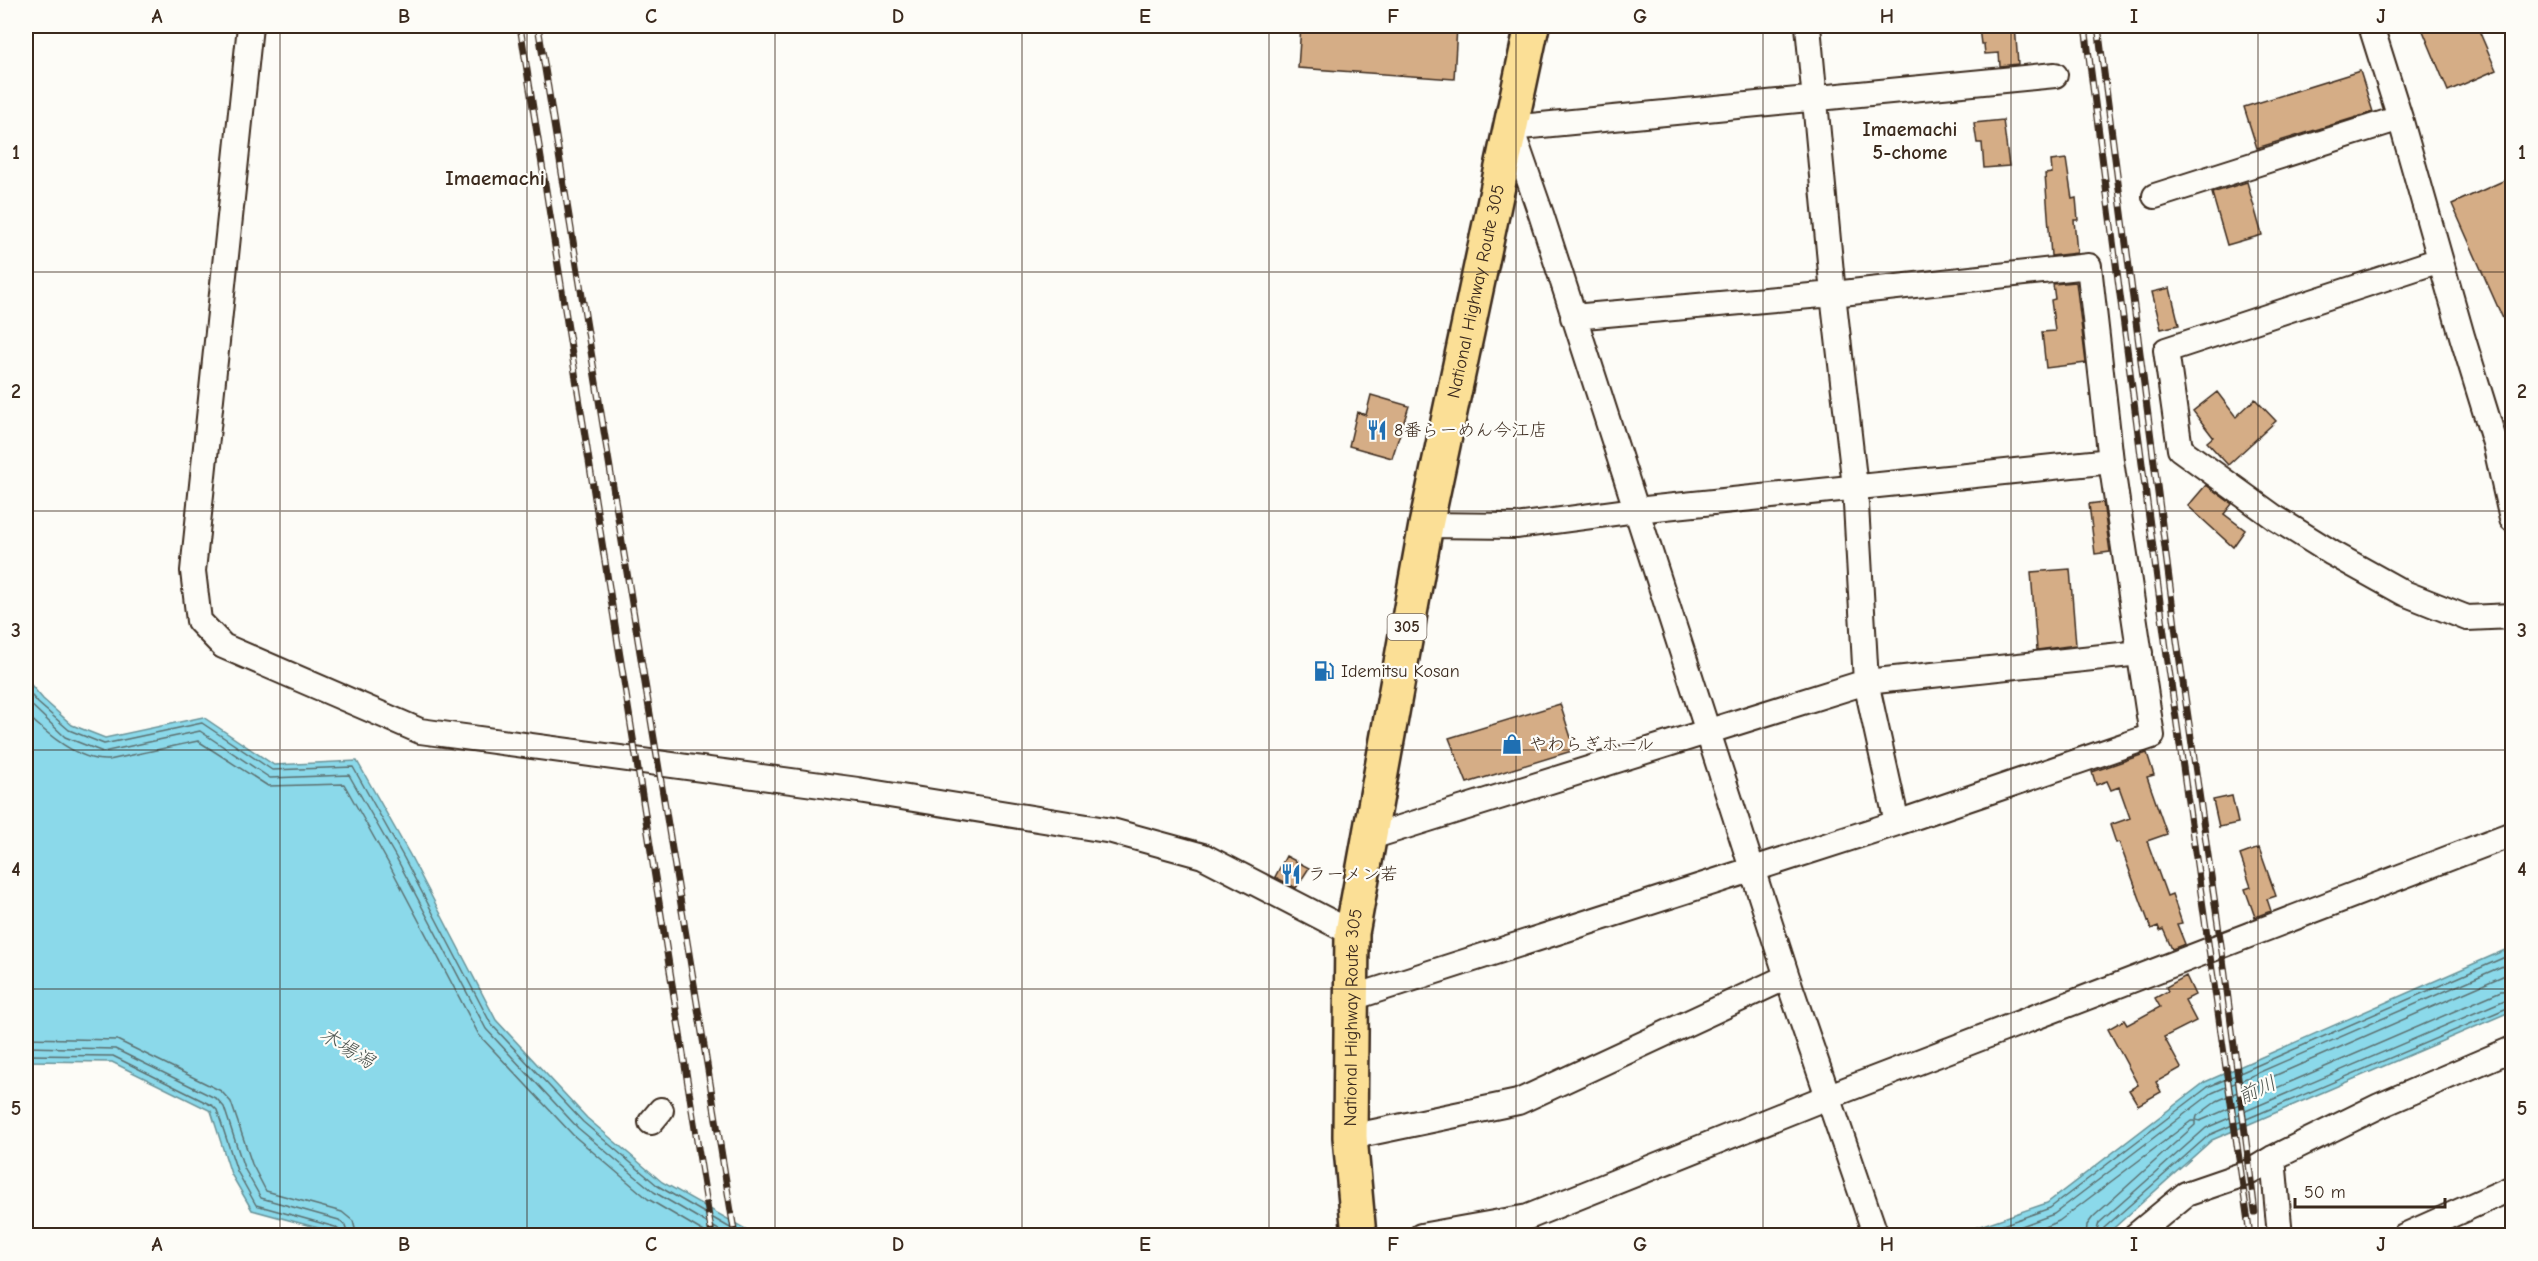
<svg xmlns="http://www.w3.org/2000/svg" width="2538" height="1261" font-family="'Comic Neue','Klee One',sans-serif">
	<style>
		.water { fill: #8bd9ea; stroke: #6b9398; stroke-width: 1.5 }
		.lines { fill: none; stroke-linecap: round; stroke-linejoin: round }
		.shore { stroke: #5b7070; stroke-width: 1.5 }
		.building { fill: #d5ad86; stroke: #3b2a1e; stroke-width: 1.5 }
		.minor-casing { stroke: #3b2a1e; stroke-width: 28 }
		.highway-casing { stroke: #3b2a1e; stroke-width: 38 }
		.minor { stroke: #fdfcf7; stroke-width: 24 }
		.highway { stroke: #fbdf96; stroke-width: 33 }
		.rail-casing { stroke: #3b2a1e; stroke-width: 7 }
		.rail { stroke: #fdfcf7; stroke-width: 4.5; stroke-dasharray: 14; stroke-linecap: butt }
		.grid { fill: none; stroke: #3b2a1e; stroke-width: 1.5; stroke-opacity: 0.55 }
		.labels { text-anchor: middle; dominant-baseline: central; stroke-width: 4.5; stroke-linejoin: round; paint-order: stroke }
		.shield { fill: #fdfcf7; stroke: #75695f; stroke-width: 1.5 }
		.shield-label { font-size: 16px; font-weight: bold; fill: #3b2a1e }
		.street-label { font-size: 18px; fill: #3b2a1e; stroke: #fdfcf7 }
		.poi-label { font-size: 18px; fill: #3b2a1e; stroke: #fdfcf7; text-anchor: start }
		.neighbourhood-label { font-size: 20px; font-weight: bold; fill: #3b2a1e; stroke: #fdfcf7 }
		.water-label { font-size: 20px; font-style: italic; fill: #4f5651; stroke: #fdfcf7 }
		.quarter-label { font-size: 21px; font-weight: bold; fill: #3b2a1e; stroke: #fdfcf7 }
		.neatline { fill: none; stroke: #3b2a1e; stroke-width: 2 }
		.grid-label { font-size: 20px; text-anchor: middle; font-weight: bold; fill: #3b2a1e }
	</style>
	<rect width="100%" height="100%" fill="#fdfcf7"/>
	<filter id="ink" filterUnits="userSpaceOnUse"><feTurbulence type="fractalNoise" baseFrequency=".0167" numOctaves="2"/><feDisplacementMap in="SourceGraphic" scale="12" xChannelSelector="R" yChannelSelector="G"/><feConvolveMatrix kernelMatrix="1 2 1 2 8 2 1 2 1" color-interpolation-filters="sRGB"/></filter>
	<g filter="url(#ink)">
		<!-- water -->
		<path class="water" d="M 26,679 L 43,699 L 72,725 L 105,738 L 203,717 L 274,765 L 357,761 L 410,855 L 496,1020 L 587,1118 L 662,1182 L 756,1235 L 344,1235 L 252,1210 L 231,1174 L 211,1111 L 112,1062 L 26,1061 Z
			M 2512,947 L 2512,1011 L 2212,1140 L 2106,1235 L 1954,1235 L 2047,1203 L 2205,1082 Z"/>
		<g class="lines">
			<!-- shore -->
			<path class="shore" d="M 26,689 L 38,703 L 69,730 L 104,744 L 202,723 L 272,770 L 353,767 L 404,858 L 491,1024 L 583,1122 L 658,1186 L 744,1236
				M 26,700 L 65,737 L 103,752 L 200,731 L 270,778 L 349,775 L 398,861 L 486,1029 L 578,1128 L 654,1192 L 729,1236
				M 26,714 C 46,733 79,762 109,760 L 198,741 L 268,786 L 344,784 L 390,866 L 479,1035 L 573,1135 L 648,1199 L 711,1236
				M 2512,972 L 2217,1101 L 2197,1116 L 2196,1120 L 2200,1121 L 2501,991 L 2512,990
				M 26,1038 L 117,1040 L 221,1091 L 231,1102 L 252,1164 L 266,1191 L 342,1212 L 353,1221 L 357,1236
				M 26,1047 L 115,1049 L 217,1099 L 224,1107 L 244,1168 L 261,1198 L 339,1220 L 345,1226 L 348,1236
				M 26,1055 L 113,1056 L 213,1106 L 217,1110 L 237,1171 L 256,1205 L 335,1227 L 339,1230 L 340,1236
				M 1972,1236 L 2050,1208 L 2208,1087 L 2512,954
				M 1995,1236 L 2054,1214 L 2212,1093 L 2512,962
				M 2022,1236 L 2059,1221 L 2191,1121 L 2195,1121 L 2195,1125 L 2093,1217 L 2087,1225 L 2086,1236
				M 2095,1236 L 2099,1223 L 2206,1128 L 2505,1000 L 2512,999
				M 2102,1236 L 2104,1228 L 2209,1135 L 2512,1006"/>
		</g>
		<!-- building -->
		<path class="building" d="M 1301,26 L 1457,26 L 1454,79 L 1298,68 Z
			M 1991,26 L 2015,26 L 2018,64 L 2000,66 L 1999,53 L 1985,54 L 1984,44 L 1981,44 L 1979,28 Z
			M 2421,26 L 2477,26 L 2496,70 L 2448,91 Z
			M 2360,71 L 2373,112 L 2257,148 L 2244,107 Z
			M 2003,120 L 2009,166 L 1984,168 L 1982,143 L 1977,143 L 1974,123 Z
			M 2066,159 L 2072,199 L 2076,198 L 2078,220 L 2074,220 L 2077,253 L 2051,256 L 2045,174 L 2052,173 L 2051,161 Z
			M 2512,177 L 2512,339 L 2452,204 Z
			M 2247,182 L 2262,235 L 2227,245 L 2212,193 Z
			M 2076,282 L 2086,363 L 2046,368 L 2042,332 L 2055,331 L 2051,300 L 2055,299 L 2053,284 Z
			M 2170,288 L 2179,325 L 2161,329 L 2152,292 Z
			M 2217,392 L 2236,417 L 2255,399 L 2276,421 L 2228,465 L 2207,442 L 2213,437 L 2193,411 Z
			M 1371,395 L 1409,406 L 1392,458 L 1349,446 L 1357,412 L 1366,415 Z
			M 2206,485 L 2232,504 L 2224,514 L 2245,530 L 2233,547 L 2188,506 Z
			M 2103,502 L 2110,552 L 2095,554 L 2089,504 Z
			M 2070,569 L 2076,645 L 2037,650 L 2031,572 Z
			M 1560,704 L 1575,750 L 1467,783 L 1449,738 Z
			M 2147,753 L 2154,775 L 2147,777 L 2167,834 L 2147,841 L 2167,896 L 2172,894 L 2182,923 L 2177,924 L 2185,944 L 2172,949 L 2163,929 L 2160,931 L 2158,926 L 2151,929 L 2119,842 L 2116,843 L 2110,825 L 2130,818 L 2119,787 L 2111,790 L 2107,781 L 2096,785 L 2092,772 Z
			M 2232,796 L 2238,823 L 2219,827 L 2213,800 Z
			M 2259,848 L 2276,896 L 2267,899 L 2271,911 L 2255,917 L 2245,889 L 2251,887 L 2240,855 Z
			M 1286,856 L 1309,868 L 1296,888 L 1275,877 Z
			M 2186,976 L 2195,995 L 2185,1000 L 2196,1021 L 2164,1037 L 2181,1068 L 2156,1082 L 2161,1092 L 2138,1105 L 2129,1090 L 2138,1085 L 2108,1029 L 2124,1020 L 2127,1025 L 2160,1007 L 2155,998 L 2168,991 L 2166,987 Z"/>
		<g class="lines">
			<!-- minor casing -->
			<g class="minor-casing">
				<path id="minor" d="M 250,26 L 193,571 L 199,621 L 223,646 L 420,731 L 858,790 L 1112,831 L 1203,856 L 1352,933
					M 2371,26 L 2400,118 L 2462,336 L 2495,443 L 2512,519
					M 2155,196 L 2400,118
					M 2440,260 L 2166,350 L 2180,449 L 2274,517 L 2332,553 L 2404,593 L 2467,618 L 2512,616
					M 1573,317 L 1833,294 L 2089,266 L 2111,461 L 2152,736 L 1897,823
					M 1426,525 L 1516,526 L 1636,510 L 2111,461
					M 1368,838 L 1866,682 L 2140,653
					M 1352,998 L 1897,823 L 1866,682 L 1855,487 L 1833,294 L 1808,26
					M 651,1122 L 661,1110
					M 1350,1137 L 1518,1102 L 1787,977
					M 2273,1158 L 2280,1236
					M 1421,1236 L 1528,1217 L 1827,1097 L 2512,834
					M 1876,1236 L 1787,977 L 1541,214 L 1511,128 L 2055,75
					M 2135,1236 L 2186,1194 L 2250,1172 L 2273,1158 L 2379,1106 L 2512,1049
					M 2404,1236 L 2512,1188"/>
			</g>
			<!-- highway casing -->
			<g class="highway-casing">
				<g id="highway">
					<path id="s1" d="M 1359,1236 L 1350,1137 L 1352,933 L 1426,525 L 1532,26"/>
				</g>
			</g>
			<!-- minor -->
			<use href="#minor" class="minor"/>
			<!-- highway -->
			<use href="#highway" class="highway"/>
			<!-- rail casing -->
			<g class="rail-casing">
				<path id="rail" d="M 520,26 L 712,1236
					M 538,26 L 735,1236
					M 2085,26 L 2166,648 L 2250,1236
					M 2098,26 L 2177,641 L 2223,959 L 2255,1212"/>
			</g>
			<!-- rail -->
			<use href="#rail" class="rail"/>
		</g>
	</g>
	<!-- grid -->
	<path class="grid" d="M 280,26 L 280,1236M 527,26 L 527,1236M 775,26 L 775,1236M 1022,26 L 1022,1236M 1269,26 L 1269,1236M 1516,26 L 1516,1236M 1763,26 L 1763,1236M 2011,26 L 2011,1236M 2258,26 L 2258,1236M 26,272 L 2512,272M 26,511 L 2512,511M 26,750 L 2512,750M 26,989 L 2512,989"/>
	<!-- icons -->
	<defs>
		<g id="restaurant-bare" transform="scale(1.62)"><path d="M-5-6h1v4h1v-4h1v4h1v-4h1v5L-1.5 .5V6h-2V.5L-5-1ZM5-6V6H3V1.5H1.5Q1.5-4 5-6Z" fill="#1f6fb2" stroke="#fdfcf7" stroke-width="2.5" paint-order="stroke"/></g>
		<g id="fuel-bare" transform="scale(1.62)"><path d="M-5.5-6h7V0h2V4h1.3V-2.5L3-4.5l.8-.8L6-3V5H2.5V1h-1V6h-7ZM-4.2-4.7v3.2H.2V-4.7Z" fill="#1f6fb2" stroke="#fdfcf7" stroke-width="2.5" paint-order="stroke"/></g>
		<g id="shop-bare" transform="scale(1.62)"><path d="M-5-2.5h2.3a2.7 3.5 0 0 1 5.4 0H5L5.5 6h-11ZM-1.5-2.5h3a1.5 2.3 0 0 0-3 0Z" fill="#1f6fb2" stroke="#fdfcf7" stroke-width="2.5" paint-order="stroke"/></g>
	</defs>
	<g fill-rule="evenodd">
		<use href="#restaurant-bare" x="1377" y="430"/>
		<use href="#fuel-bare" x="1324" y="671"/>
		<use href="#shop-bare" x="1512" y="744"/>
		<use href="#restaurant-bare" x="1291" y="874"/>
	</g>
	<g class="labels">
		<!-- shield labels -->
		<rect class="shield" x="1387.5" y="614" width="39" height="26" rx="4.5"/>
		<g class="shield-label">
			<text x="1407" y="627">305</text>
		</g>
		<!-- street labels -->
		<g class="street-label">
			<text stroke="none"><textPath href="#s1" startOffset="957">National Highway Route 305</textPath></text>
			<text stroke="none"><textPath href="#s1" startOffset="219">National Highway Route 305</textPath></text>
		</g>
		<!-- poi labels -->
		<g class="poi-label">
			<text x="1394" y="430">8番らーめん今江店</text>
			<text x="1341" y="671">Idemitsu Kosan</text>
			<text x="1529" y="744">やわらぎホール</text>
			<text x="1308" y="874">ラーメン若</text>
		</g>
		<!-- neighbourhood labels -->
		<g class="neighbourhood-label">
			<text x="1910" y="129">Imaemachi<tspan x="1910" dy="23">5-chome</tspan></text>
		</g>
		<!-- water labels -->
		<g class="water-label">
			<text transform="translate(347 1048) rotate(31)">木場潟</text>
			<text transform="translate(2257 1090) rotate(-25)">前川</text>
		</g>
		<!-- quarter labels -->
		<g class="quarter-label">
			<text x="495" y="178">Imaemachi</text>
		</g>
	</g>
	<!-- margin -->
	<rect width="2538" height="1261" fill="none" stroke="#fdfcf7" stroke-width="66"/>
	<!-- scale -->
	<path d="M2295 1198v9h150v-9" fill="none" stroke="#3b2a1e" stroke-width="3"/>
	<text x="2304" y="1198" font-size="18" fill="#3b2a1e" stroke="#fdfcf7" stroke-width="4.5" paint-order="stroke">50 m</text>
	<rect x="33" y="33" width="2472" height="1195" class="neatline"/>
	<g class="grid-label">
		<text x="157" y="23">A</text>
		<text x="404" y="23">B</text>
		<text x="651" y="23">C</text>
		<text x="898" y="23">D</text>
		<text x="1145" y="23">E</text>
		<text x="1393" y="23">F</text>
		<text x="1640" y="23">G</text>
		<text x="1887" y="23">H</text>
		<text x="2134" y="23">I</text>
		<text x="2381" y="23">J</text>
		<text x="16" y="159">1</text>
		<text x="2522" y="159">1</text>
		<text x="16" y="398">2</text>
		<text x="2522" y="398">2</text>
		<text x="16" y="637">3</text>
		<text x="2522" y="637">3</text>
		<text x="16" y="876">4</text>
		<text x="2522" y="876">4</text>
		<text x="16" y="1115">5</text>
		<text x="2522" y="1115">5</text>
		<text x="157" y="1251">A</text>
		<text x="404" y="1251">B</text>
		<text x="651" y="1251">C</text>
		<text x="898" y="1251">D</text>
		<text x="1145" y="1251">E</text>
		<text x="1393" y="1251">F</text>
		<text x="1640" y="1251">G</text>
		<text x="1887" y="1251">H</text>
		<text x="2134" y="1251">I</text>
		<text x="2381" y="1251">J</text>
	</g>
</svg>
